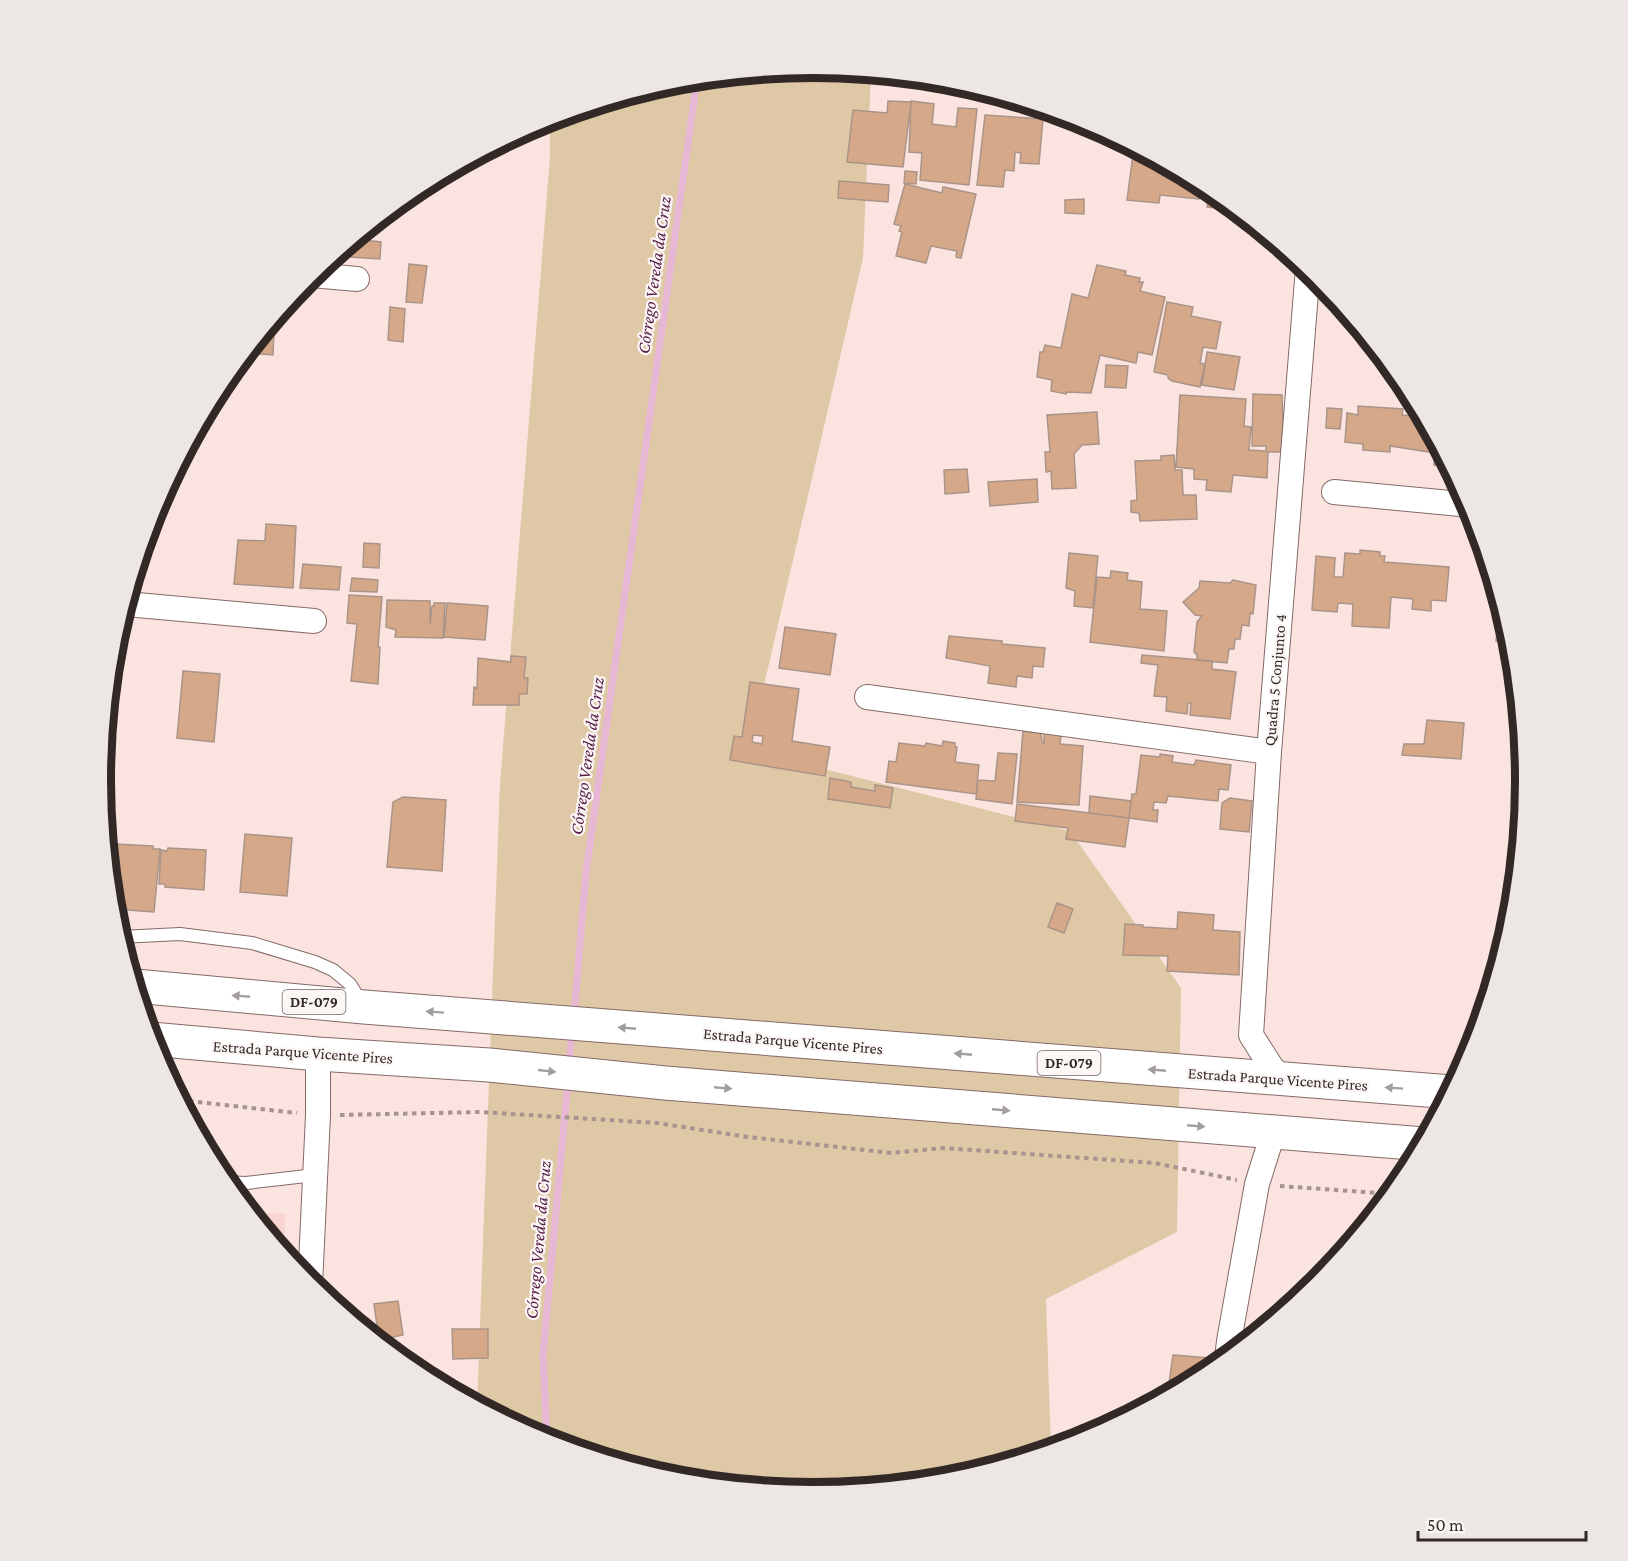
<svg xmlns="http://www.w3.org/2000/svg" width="1628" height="1561" font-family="'Crimson Pro',serif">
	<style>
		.built { fill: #fad5cf }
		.green { fill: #dec8a6 }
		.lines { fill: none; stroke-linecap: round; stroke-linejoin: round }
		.stream { stroke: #e8b7d6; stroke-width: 7 }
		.building { fill: #d6a88a; stroke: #aa9487; stroke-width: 1.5; fill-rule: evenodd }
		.lane-casing { stroke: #836a66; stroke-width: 14 }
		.street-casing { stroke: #836a66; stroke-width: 26 }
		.primary-casing { stroke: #836a66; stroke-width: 35 }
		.path { stroke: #a59490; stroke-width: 4; stroke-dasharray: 4.5 4.5; stroke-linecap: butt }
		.lane { stroke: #fff; stroke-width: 12 }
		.street { stroke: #fff; stroke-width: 24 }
		.primary { stroke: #fff; stroke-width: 33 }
		.oneway { fill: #a39e9d }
		.labels { text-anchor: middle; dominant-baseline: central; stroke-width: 4.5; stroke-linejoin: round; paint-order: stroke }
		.shield { fill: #fcf6f5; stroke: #6f6664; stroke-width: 1.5 }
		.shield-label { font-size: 15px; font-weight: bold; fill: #322826 }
		.street-label { font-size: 16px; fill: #322826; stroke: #fcf6f5 }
		.water-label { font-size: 18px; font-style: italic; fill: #561e46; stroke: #fcf6f5 }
		.rim { fill: none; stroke: #322826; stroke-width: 8 }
	</style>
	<rect width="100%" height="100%" fill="#fbe4e0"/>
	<!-- built -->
	<path class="built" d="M 249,1211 L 286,1214 L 283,1251 Z"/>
	<!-- green -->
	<path class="green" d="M 814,68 L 871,73 L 863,258 L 749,750 L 1070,831 L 1181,988 L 1177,1232 L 1046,1299 L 1051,1450 L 953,1480 L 814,1493 L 675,1480 L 541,1439 L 477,1405 L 500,784 L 550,157 L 550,119 L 675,81 Z"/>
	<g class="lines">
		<!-- stream -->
		<path class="stream" d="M 574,1014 L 586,872 L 697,79
			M 569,1065 L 572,1031
			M 547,1441 L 543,1354 L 568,1082"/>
	</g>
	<!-- building -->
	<path class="building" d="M 888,101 L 911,102 L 903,167 L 847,162 L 853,110 L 887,113 Z
		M 911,101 L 934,104 L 932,124 L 956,127 L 958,108 L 977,109 L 969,185 L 920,180 L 922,153 L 909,152 Z
		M 590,107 L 588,118 L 581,118 L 581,116 L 569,114 Z
		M 985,115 L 1043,119 L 1039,164 L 1020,163 L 1021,153 L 1015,152 L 1014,171 L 1005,170 L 1003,187 L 977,185 Z
		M 1134,147 L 1202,183 L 1199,199 L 1160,195 L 1159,203 L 1127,200 Z
		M 905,171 L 917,172 L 916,184 L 904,183 Z
		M 839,181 L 889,185 L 888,202 L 838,198 Z
		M 905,184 L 942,193 L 943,187 L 976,194 L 961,258 L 956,257 L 957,251 L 931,246 L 926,263 L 896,256 L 902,232 L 899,231 L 901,226 L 894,224 Z
		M 1210,187 L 1210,188 L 1237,210 L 1207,207 Z
		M 1084,199 L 1084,214 L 1065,213 L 1065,200 Z
		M 355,239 L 381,242 L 380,259 L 335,256 Z
		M 409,264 L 427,266 L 422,303 L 406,302 Z
		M 1097,265 L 1126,271 L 1125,275 L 1140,278 L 1139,282 L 1143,282 L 1140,291 L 1165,297 L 1152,355 L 1138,352 L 1136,363 L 1100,355 L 1091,393 L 1067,392 L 1066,394 L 1051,391 L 1052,380 L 1037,377 L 1040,352 L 1043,352 L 1045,345 L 1061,348 L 1072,294 L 1088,298 Z
		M 1167,302 L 1193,307 L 1191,316 L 1221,322 L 1216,349 L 1203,347 L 1200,363 L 1205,364 L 1200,387 L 1172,381 L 1168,378 L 1168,375 L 1154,372 Z
		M 390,307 L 405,309 L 403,342 L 388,340 Z
		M 264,332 L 274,333 L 273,355 L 247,353 Z
		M 1207,352 L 1240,357 L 1234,390 L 1202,385 Z
		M 1106,365 L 1128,366 L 1126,388 L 1105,387 Z
		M 1253,394 L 1282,395 L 1283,424 L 1281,452 L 1268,452 L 1267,478 L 1233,475 L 1231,492 L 1206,490 L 1207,480 L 1194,479 L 1194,469 L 1176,467 L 1180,395 L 1246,399 L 1244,426 L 1251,427 L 1249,450 L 1266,451 L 1266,446 L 1252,446 Z
		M 1417,403 L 1421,411 L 1417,411 L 1416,426 L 1424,426 L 1425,418 L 1451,466 L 1434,465 L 1435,453 L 1390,446 L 1390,452 L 1363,450 L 1363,444 L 1345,442 L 1347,413 L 1358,415 L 1358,406 L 1403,409 L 1402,415 L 1416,416 Z
		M 1327,408 L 1342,409 L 1340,429 L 1326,428 Z
		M 1097,412 L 1099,444 L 1082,445 L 1074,454 L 1076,488 L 1052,489 L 1051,471 L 1046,472 L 1045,452 L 1050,452 L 1047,415 Z
		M 1174,455 L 1175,470 L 1182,470 L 1183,495 L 1196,495 L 1197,519 L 1140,521 L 1139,513 L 1131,512 L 1131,501 L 1137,500 L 1135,461 L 1161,460 L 1161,456 Z
		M 967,469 L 969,492 L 945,494 L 944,470 Z
		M 1037,479 L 1038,502 L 990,506 L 988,482 Z
		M 167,486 L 166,502 L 159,501 Z
		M 266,524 L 296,526 L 293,588 L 234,584 L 238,540 L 265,541 Z
		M 364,543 L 380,544 L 379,568 L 363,567 Z
		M 1360,550 L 1380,552 L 1380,556 L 1385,556 L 1384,562 L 1449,567 L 1446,601 L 1431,600 L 1431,611 L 1412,609 L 1413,599 L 1391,597 L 1389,628 L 1352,626 L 1353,604 L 1338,603 L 1337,612 L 1312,610 L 1316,556 L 1335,558 L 1334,577 L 1343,577 L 1345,553 L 1360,554 Z
		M 1069,553 L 1098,556 L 1093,608 L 1074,606 L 1075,591 L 1066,588 Z
		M 303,564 L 341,567 L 339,590 L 300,588 Z
		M 1111,571 L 1128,573 L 1127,580 L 1142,582 L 1140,609 L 1167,611 L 1164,651 L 1090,642 L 1097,577 L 1110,578 Z
		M 352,578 L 378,580 L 377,592 L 350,591 Z
		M 1233,580 L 1256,585 L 1253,614 L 1250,613 L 1249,626 L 1242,625 L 1240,639 L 1235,639 L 1234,649 L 1229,649 L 1227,663 L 1197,660 L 1197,655 L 1194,652 L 1197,622 L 1202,616 L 1195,615 L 1183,602 L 1199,588 L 1200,581 L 1230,583 Z
		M 349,595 L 382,597 L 378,647 L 380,647 L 378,684 L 351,681 L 357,624 L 347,623 Z
		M 387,600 L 430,601 L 430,625 L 432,606 L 434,606 L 434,603 L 445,603 L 443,638 L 395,637 L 396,630 L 386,627 Z
		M 447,603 L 488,606 L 485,640 L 444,637 Z
		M 1499,608 L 1503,608 L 1513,642 L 1515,655 L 1511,655 L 1512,642 L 1496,641 Z
		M 785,627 L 836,634 L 830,675 L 779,668 Z
		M 949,636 L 1002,641 L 1002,644 L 1045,648 L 1043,667 L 1033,666 L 1032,678 L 1017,676 L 1016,687 L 988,683 L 990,666 L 946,658 Z
		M 1142,655 L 1212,661 L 1212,669 L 1236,672 L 1230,719 L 1190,715 L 1191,703 L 1188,703 L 1187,714 L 1166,711 L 1167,697 L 1154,696 L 1158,665 L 1141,663 Z
		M 511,656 L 526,657 L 524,678 L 528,678 L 527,694 L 519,694 L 519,705 L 473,705 L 474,687 L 477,688 L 478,658 L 511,662 Z
		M 183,671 L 220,674 L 214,742 L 177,738 Z
		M 750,682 L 799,689 L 792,741 L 830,747 L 825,776 L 730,760 L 734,736 L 742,737 ZM 753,735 L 763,736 L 762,744 L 752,742 Z
		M 1427,720 L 1464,723 L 1461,759 L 1402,755 L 1404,744 L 1424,744 Z
		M 1023,731 L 1041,733 L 1042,742 L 1044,743 L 1044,733 L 1061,735 L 1060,744 L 1083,746 L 1079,805 L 1017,802 Z
		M 943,741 L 955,743 L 955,747 L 957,747 L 955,762 L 979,765 L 976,794 L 886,782 L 889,761 L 896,762 L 899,743 L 925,746 L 926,743 L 942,746 Z
		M 998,753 L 1017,754 L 1012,804 L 976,799 L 978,780 L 995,781 Z
		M 1160,754 L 1173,756 L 1172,762 L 1194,765 L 1196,760 L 1231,765 L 1228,790 L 1219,789 L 1218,801 L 1168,796 L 1166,803 L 1154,802 L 1153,810 L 1158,810 L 1157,822 L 1129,818 L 1132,794 L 1136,794 L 1141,755 L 1160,757 Z
		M 830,778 L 851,782 L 851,787 L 875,791 L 875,785 L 893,788 L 890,808 L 828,799 Z
		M 1090,796 L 1131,801 L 1129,818 L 1089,813 Z
		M 403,797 L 446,800 L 442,871 L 387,867 L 393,802 Z
		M 1230,798 L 1252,801 L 1249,832 L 1220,829 L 1222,803 Z
		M 1017,804 L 1129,818 L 1125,847 L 1066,839 L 1068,828 L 1015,821 Z
		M 245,834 L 292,838 L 287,896 L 240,892 Z
		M 114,844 L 153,846 L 153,849 L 160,849 L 154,912 L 114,909 L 107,845 L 114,845 Z
		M 168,848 L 206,850 L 204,890 L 165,887 L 165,884 L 159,884 L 161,850 L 167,851 Z
		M 1057,903 L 1073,909 L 1064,933 L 1048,927 Z
		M 1178,912 L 1214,915 L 1213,930 L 1240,932 L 1239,975 L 1167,971 L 1168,956 L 1123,955 L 1125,924 L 1143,925 L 1143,927 L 1177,929 Z
		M 398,1301 L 403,1335 L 379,1340 L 374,1304 Z
		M 452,1329 L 488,1329 L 488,1358 L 453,1359 Z
		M 1173,1355 L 1210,1358 L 1209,1374 L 1188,1385 L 1169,1383 Z"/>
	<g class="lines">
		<!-- lane casing -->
		<g class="lane-casing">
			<path id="lane" d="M 120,937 L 180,934 L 252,943 L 315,962 L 333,970 L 350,984 L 362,1003
				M 225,1182 L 246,1183 L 315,1175"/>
		</g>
		<!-- street casing -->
		<g class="street-casing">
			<path id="street" d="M 312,275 L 357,279
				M 1334,492 L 1471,505
				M 126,604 L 314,621
				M 867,697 L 1269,752
				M 1286,1080 L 1272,1068 L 1251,1035 L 1269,752 L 1308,268
				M 310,1285 L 318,1115 L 318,1054
				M 1227,1359 L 1229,1341 L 1257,1184 L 1273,1133"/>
		</g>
		<!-- primary casing -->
		<g class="primary-casing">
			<path id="primary" d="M 135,986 L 364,1007 L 1452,1092
				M 151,1039 L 318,1054 L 489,1065 L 665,1083 L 1424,1144"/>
		</g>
		<!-- path -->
		<path class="path" d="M 180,1100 L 297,1113
			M 340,1115 L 480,1112 L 657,1123 L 748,1137 L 891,1153 L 943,1148 L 1155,1163 L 1237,1180
			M 1280,1186 L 1393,1194"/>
		<!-- lane -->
		<use href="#lane" class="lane"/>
		<!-- street -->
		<use href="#street" class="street"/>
		<!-- primary -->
		<use href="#primary" class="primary"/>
	</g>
	<!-- one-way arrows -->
	<defs><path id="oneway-solid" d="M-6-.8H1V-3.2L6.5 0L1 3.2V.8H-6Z" transform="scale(1.5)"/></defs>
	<g class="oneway">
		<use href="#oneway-solid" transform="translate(241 996) rotate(-175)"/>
		<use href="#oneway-solid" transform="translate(435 1012) rotate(-176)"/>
		<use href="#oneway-solid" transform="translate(627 1028) rotate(-175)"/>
		<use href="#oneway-solid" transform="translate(963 1054) rotate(-175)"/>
		<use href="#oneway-solid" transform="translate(1157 1070) rotate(-175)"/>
		<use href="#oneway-solid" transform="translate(547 1071) rotate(6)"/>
		<use href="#oneway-solid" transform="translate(723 1088) rotate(5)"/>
		<use href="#oneway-solid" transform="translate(1394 1088) rotate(-176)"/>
		<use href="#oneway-solid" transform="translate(1001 1110) rotate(5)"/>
		<use href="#oneway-solid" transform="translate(1196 1126) rotate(5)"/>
	</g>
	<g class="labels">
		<!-- shield labels -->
		<g class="shield">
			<rect x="282.5" y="990" width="63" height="24" rx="4.5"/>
			<rect x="1037.5" y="1051" width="63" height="24" rx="4.5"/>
		</g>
		<g class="shield-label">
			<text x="314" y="1002">DF-079</text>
			<text x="1069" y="1063">DF-079</text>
		</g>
		<!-- street labels -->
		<g class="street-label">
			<text transform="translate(1275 680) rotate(-85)">Quadra 5 Conjunto 4</text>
			<text transform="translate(793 1041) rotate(5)">Estrada Parque Vicente Pires</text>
			<text transform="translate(303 1052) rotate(4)">Estrada Parque Vicente Pires</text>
			<text transform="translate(1278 1079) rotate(4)">Estrada Parque Vicente Pires</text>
		</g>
		<!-- water labels -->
		<g class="water-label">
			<text transform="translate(654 275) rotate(-82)">Córrego Vereda da Cruz</text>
			<text transform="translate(587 756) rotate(-82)">Córrego Vereda da Cruz</text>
			<text transform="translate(538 1240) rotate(-85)">Córrego Vereda da Cruz</text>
		</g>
	</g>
	<!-- crop -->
	<path d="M0 0H1628V1561H0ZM111 780a702 702 0 1 1 1404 0a702 702 0 1 1-1404 0Z" fill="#ece6e4" fill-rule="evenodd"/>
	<path class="rim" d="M111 780a702 702 0 1 1 1404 0a702 702 0 1 1-1404 0Z"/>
	<!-- scale -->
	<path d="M1418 1531v9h168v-9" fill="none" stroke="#322826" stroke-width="3"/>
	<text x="1427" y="1531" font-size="18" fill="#322826" stroke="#fcf6f5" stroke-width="4.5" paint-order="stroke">50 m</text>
</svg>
